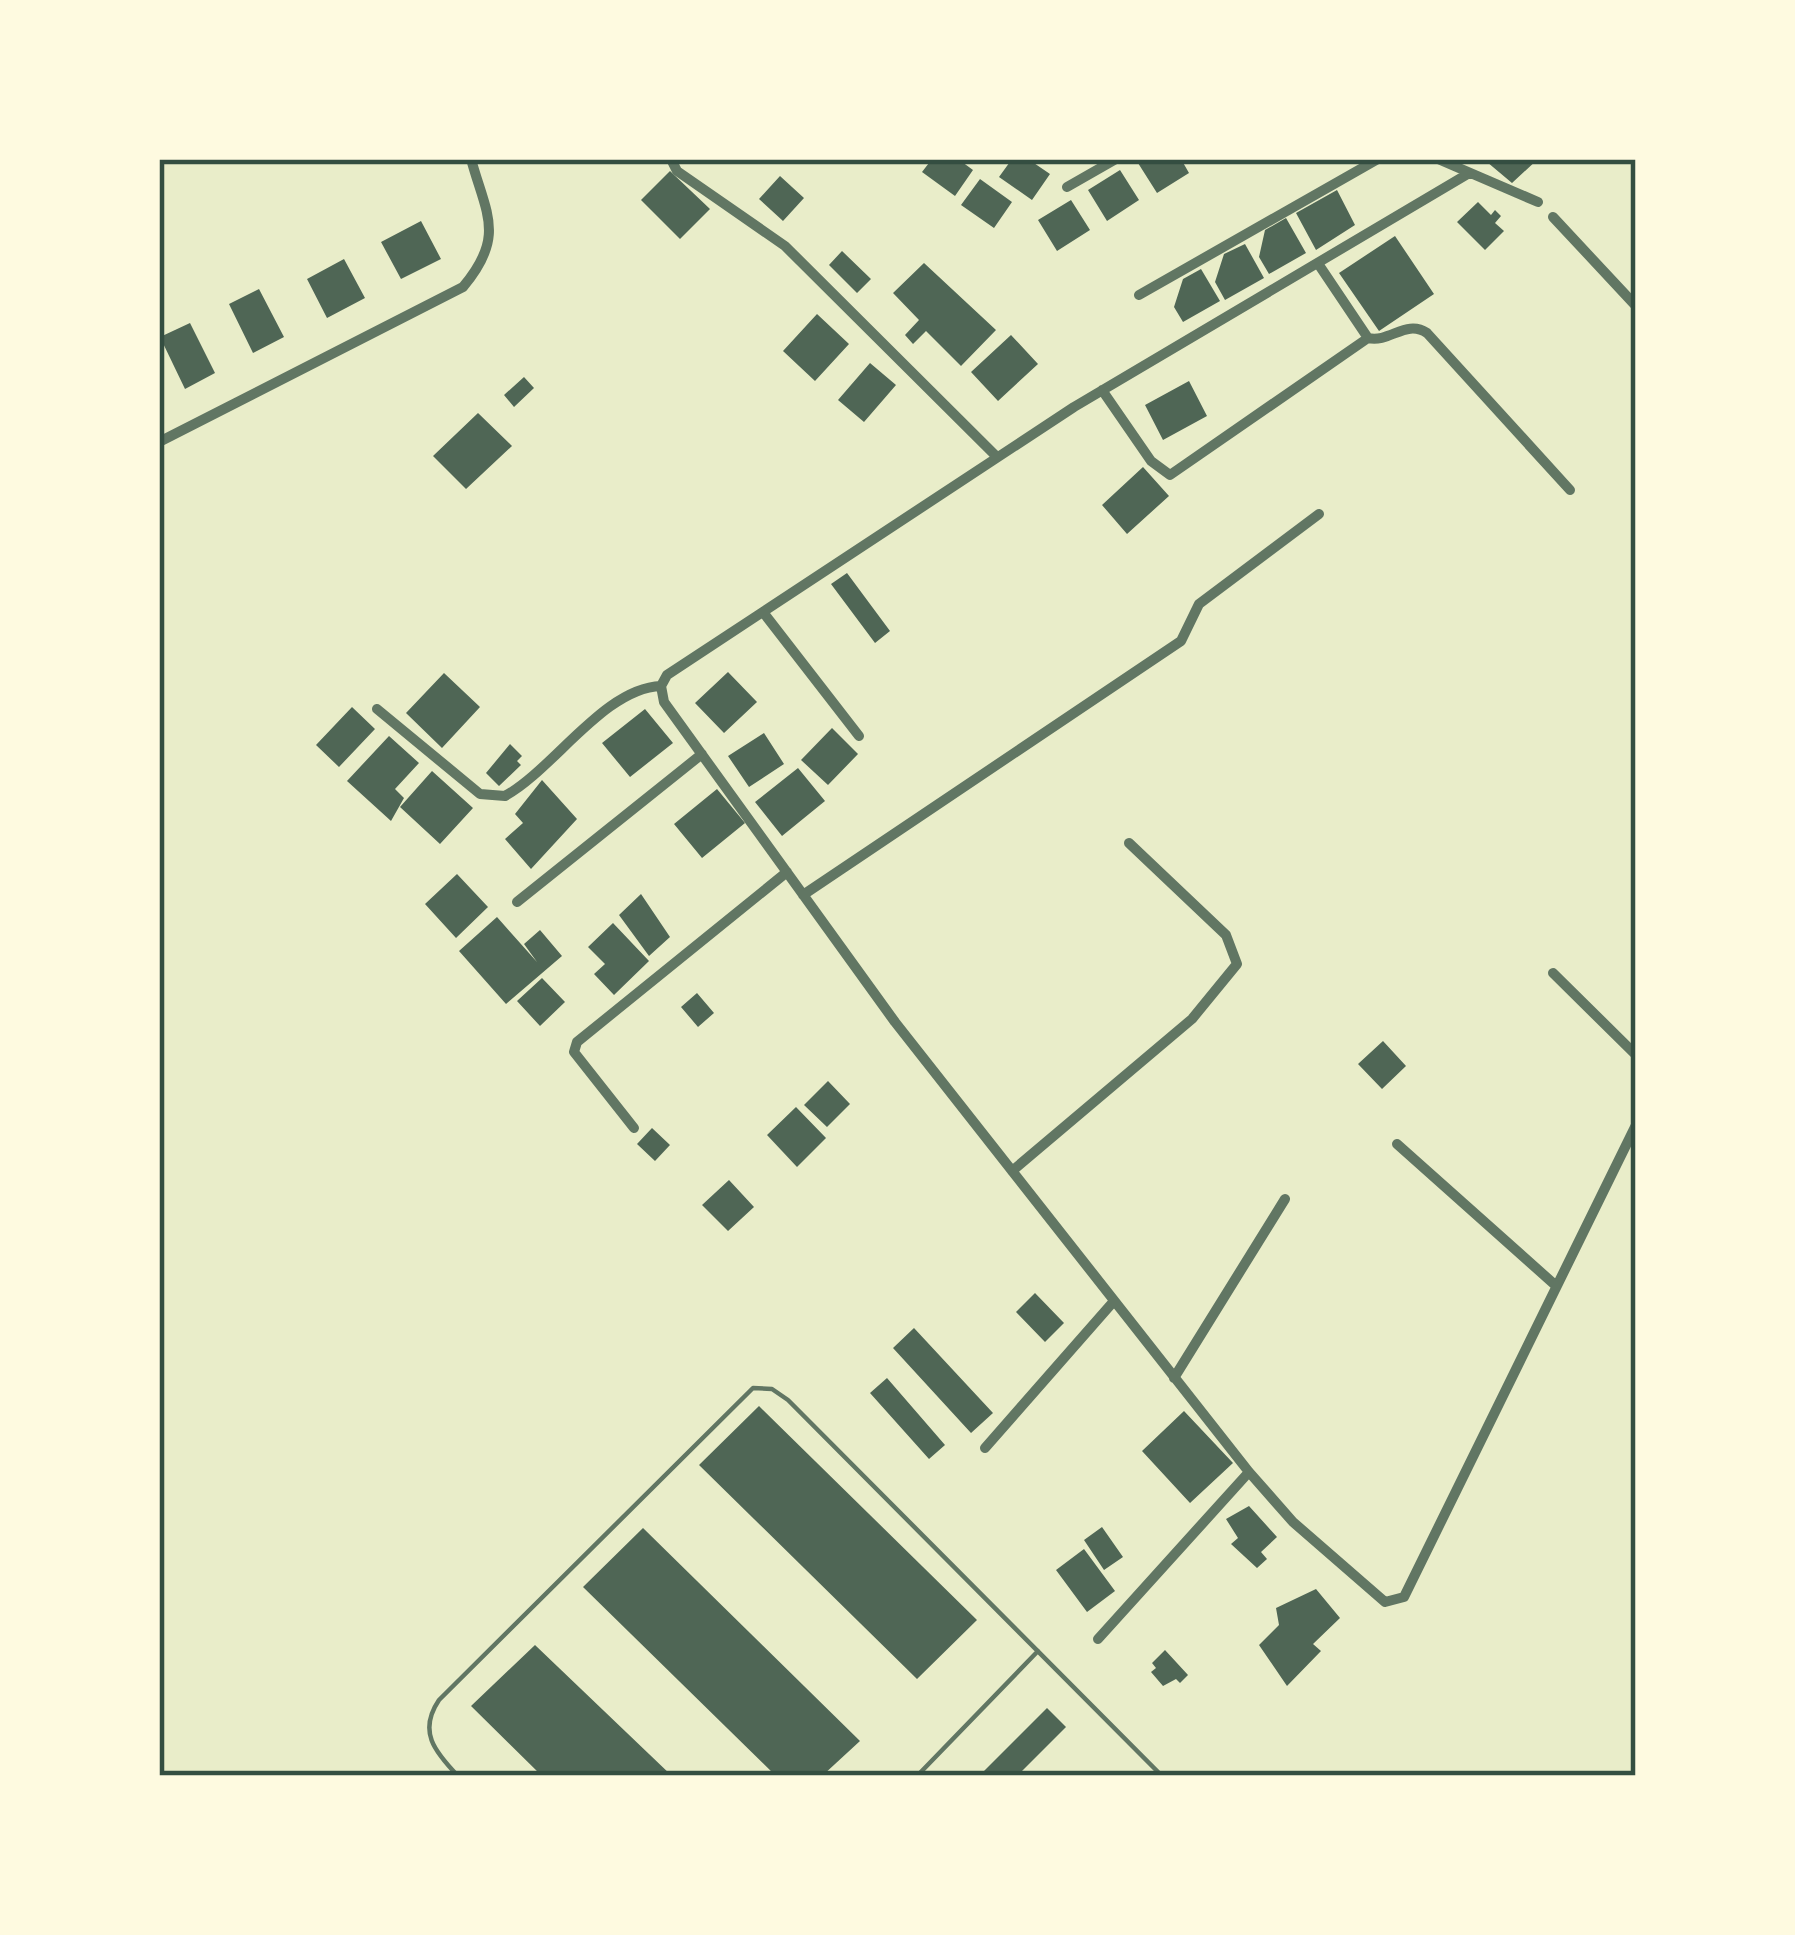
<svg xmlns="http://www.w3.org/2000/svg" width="1795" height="1935" font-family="Montserrat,sans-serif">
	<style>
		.building { fill: #4f6655 }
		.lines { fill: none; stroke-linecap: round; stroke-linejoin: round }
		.service { stroke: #617663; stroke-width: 4.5 }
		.minor { stroke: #617663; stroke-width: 10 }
		.neatline { fill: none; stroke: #344e41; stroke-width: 4.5 }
	</style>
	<rect width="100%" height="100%" fill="#e9edc9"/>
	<!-- building -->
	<path class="building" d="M 932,159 L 958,159 L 973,170 L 955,196 L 922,172 Z
		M 1012,159 L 1028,159 L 1050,174 L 1032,200 L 999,177 Z
		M 1143,159 L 1181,159 L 1189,173 L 1157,193 L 1138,163 Z
		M 1490,159 L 1538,159 L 1512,183 L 1487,162 Z
		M 1120,170 L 1139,200 L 1107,221 L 1088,190 Z
		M 670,171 L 710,209 L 680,239 L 641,200 Z
		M 780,176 L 804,198 L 783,221 L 759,199 Z
		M 980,179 L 1012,202 L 994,228 L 961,205 Z
		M 1337,190 L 1355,225 L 1316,250 L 1296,213 Z
		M 1071,200 L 1090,230 L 1057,251 L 1038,220 Z
		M 1478,202 L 1491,215 L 1495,210 L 1501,216 L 1495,223 L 1504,231 L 1485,250 L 1457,222 Z
		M 1286,218 L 1306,253 L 1269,274 L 1259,257 L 1265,230 Z
		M 421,221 L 441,259 L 401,279 L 381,242 Z
		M 1395,236 L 1434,294 L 1379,331 L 1339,273 Z
		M 1245,244 L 1264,278 L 1225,300 L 1215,282 L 1224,254 Z
		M 842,251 L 871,279 L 857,293 L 829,265 Z
		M 344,259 L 365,298 L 327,318 L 307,279 Z
		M 924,263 L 996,330 L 961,366 L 926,331 L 913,344 L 905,335 L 919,320 L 893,293 Z
		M 1201,269 L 1220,301 L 1183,322 L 1174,307 L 1183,279 Z
		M 259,289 L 284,337 L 253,353 L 229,304 Z
		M 817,314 L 849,344 L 815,381 L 783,351 Z
		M 190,323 L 215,373 L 185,389 L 160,337 Z
		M 1011,335 L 1038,364 L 998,401 L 971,372 Z
		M 870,363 L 896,385 L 864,422 L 838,400 Z
		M 524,377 L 534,388 L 514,407 L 504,395 Z
		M 1189,381 L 1207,416 L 1163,440 L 1145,405 Z
		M 478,413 L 512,446 L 466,489 L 433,456 Z
		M 1143,467 L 1169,496 L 1127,534 L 1102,505 Z
		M 847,573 L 890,631 L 875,643 L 831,584 Z
		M 728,672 L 757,702 L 724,733 L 695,703 Z
		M 444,673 L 480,707 L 442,748 L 406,713 Z
		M 352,707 L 375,729 L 339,767 L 316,745 Z
		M 645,709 L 673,743 L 630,777 L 602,743 Z
		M 832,728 L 858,754 L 828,785 L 801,760 Z
		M 764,733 L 784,764 L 749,787 L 728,756 Z
		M 389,736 L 419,763 L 395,789 L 404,798 L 391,821 L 347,781 Z
		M 510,744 L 522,756 L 517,761 L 521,765 L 499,786 L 486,773 Z
		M 798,768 L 825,801 L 782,836 L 755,802 Z
		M 432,771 L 473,808 L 440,844 L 400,807 Z
		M 542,780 L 577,819 L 531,869 L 505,839 L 523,823 L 515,814 Z
		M 717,789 L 745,823 L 702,858 L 674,824 Z
		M 457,874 L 488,907 L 456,938 L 425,904 Z
		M 641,894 L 670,937 L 649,956 L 619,915 Z
		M 497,917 L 537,962 L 524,944 L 540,930 L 562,956 L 506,1004 L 459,951 Z
		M 613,923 L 649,961 L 614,995 L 594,974 L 605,964 L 588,947 Z
		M 542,978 L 565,1002 L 540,1026 L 517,1001 Z
		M 697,993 L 714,1013 L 698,1027 L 681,1007 Z
		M 1383,1041 L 1406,1066 L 1382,1089 L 1358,1064 Z
		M 828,1081 L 850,1104 L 827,1127 L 804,1105 Z
		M 796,1107 L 826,1138 L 797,1167 L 767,1135 Z
		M 652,1128 L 670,1145 L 655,1161 L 637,1144 Z
		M 729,1180 L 754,1207 L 728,1231 L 702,1205 Z
		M 1035,1293 L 1064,1323 L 1045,1342 L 1016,1312 Z
		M 914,1328 L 993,1413 L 971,1433 L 893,1348 Z
		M 887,1378 L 945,1445 L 929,1459 L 870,1393 Z
		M 759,1406 L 977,1620 L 917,1679 L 699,1465 Z
		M 1184,1411 L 1233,1463 L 1190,1503 L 1142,1451 Z
		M 1249,1506 L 1277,1537 L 1261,1552 L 1267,1559 L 1257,1568 L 1231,1544 L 1238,1538 L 1226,1519 Z
		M 1102,1527 L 1123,1557 L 1104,1570 L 1084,1540 Z
		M 643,1528 L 860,1741 L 822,1776 L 776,1776 L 583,1587 Z
		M 1084,1549 L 1115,1591 L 1087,1612 L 1056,1570 Z
		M 1316,1589 L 1340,1618 L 1313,1644 L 1321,1651 L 1287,1686 L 1259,1645 L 1279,1625 L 1276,1608 Z
		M 535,1645 L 672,1776 L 542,1776 L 471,1706 Z
		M 1165,1650 L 1188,1675 L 1180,1683 L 1176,1679 L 1163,1686 L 1151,1672 L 1156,1668 L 1152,1663 Z
		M 1047,1708 L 1066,1727 L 1017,1776 L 979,1776 Z"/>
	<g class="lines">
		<!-- service -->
		<path class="service" d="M 458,1776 C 434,1751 418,1731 439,1700 L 753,1388 L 772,1389 L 788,1400 L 1162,1776
			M 917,1776 L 1038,1651"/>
		<!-- minor -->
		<path class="minor" d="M 671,159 L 677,171 L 785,246 L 997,457
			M 1438,159 L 1538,202
			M 1067,187 L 1116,159
			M 1553,217 L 1636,306
			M 1319,265 L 1368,338 C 1390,343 1406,319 1427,333 L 1570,490
			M 1139,295 L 1378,159
			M 1102,390 L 1151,461 L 1170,475 L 1368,338
			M 159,442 L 463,287 C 506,236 486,214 471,159
			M 763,612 L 859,736
			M 661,686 L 664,702 L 895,1022 L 1249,1472 L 1293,1522 L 1385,1602 L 1404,1597 L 1636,1125
			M 377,709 L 480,794 L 505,796 C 554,769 604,688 661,686 L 667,675 L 1074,407 L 1466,175
			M 803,895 L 1181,641 L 1199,604 L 1319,514
			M 517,902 L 702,754
			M 1553,973 L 1636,1055
			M 634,1128 L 574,1052 L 577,1042 L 787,872
			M 1397,1144 L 1554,1284
			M 1012,1171 L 1192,1019 L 1237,964 L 1226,935 L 1129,843
			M 1174,1378 L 1285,1199
			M 985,1448 L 1114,1301
			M 1098,1639 L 1249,1472"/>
	</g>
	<!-- border -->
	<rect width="1795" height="1935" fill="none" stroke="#fefae0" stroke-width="324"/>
	<rect x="162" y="162" width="1471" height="1611" class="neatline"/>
</svg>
